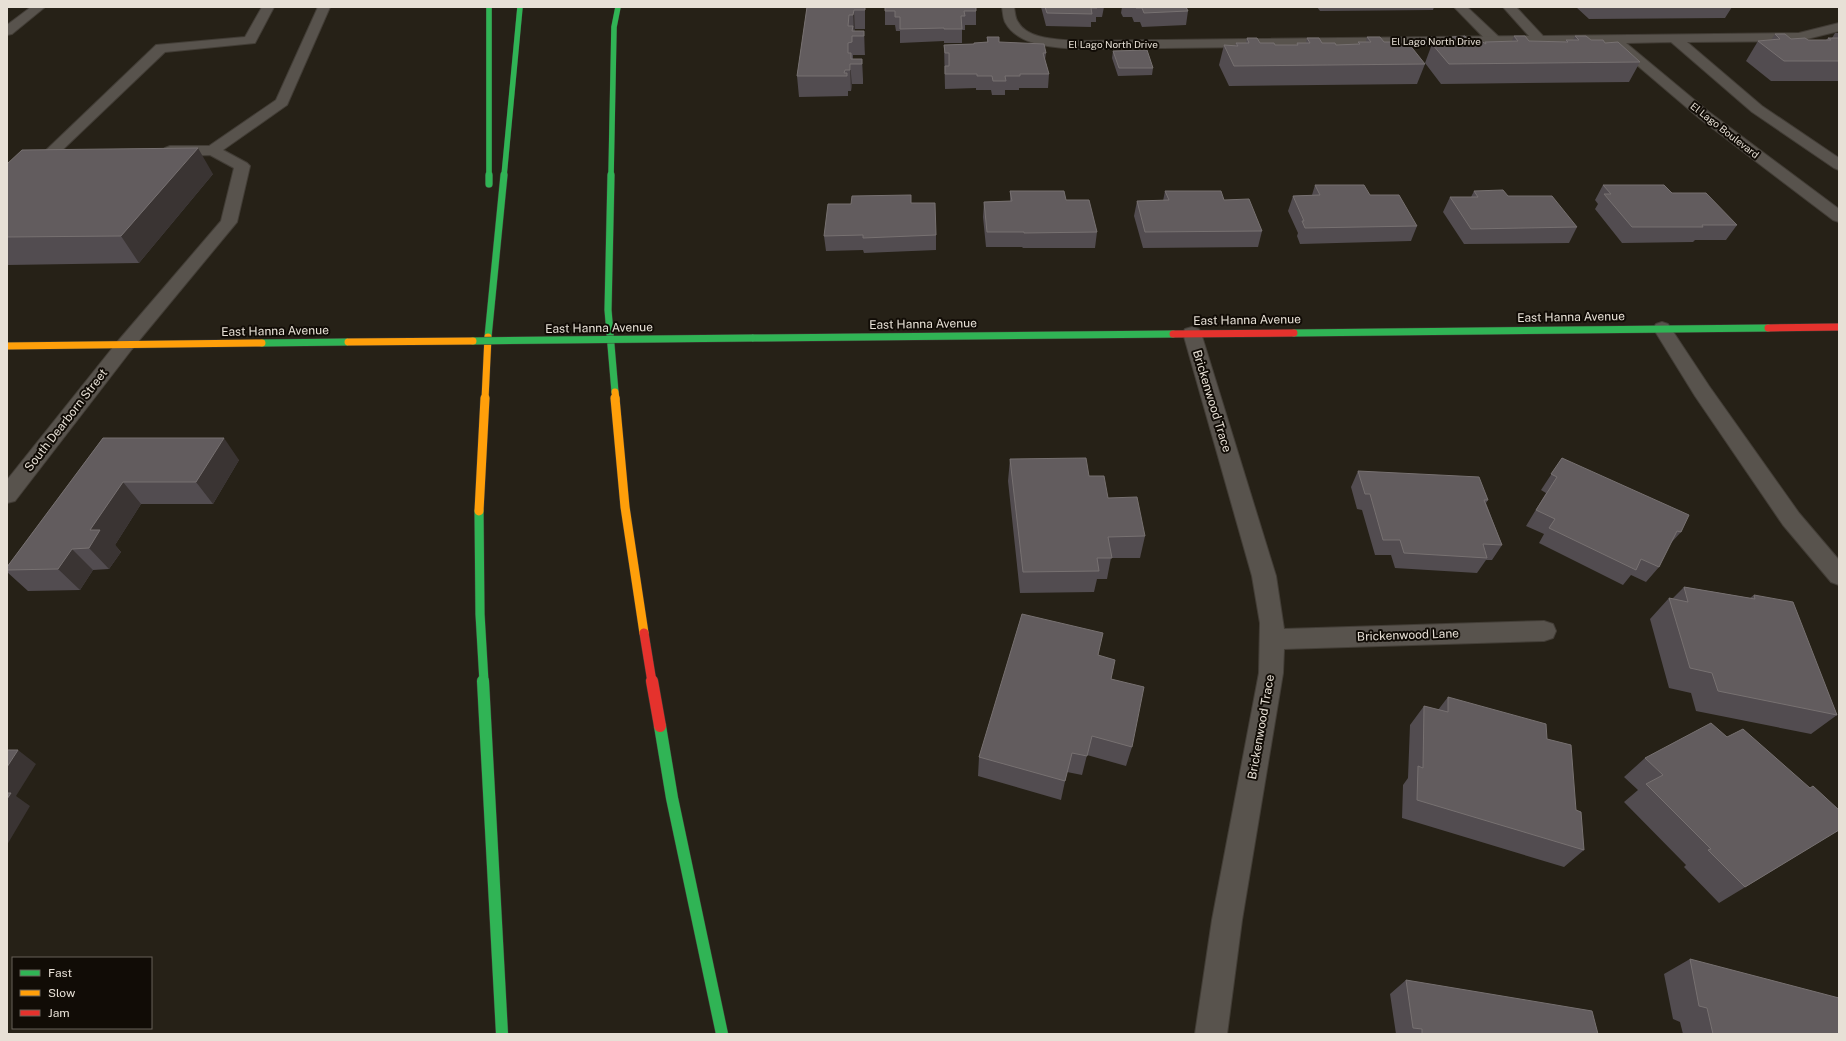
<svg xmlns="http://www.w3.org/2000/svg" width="1846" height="1041" font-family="'Public Sans',sans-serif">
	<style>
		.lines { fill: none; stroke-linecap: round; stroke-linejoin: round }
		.lane-casing { stroke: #423d36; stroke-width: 2 }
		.street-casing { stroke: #423d36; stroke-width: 2 }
		.fast-far3-casing { stroke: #423d36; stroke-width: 6 }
		.fast-far2-casing { stroke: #423d36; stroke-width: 8 }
		.fast-far1-casing { stroke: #423d36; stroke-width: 10 }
		.fast-casing { stroke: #423d36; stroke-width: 13 }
		.slow-far1-casing { stroke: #423d36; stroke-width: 8 }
		.slow-casing { stroke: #423d36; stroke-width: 10 }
		.jam-far2-casing { stroke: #423d36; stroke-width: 8 }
		.jam-far1-casing { stroke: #423d36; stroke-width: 10 }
		.jam-casing { stroke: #423d36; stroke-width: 13 }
		.lane { fill: #58534d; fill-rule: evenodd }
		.street { fill: #58534d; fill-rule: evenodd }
		.fast-far3 { stroke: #30b455; stroke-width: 5.5 }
		.fast-far2 { stroke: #30b455; stroke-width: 7 }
		.fast-far1 { stroke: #30b455; stroke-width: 9 }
		.fast { stroke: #30b455; stroke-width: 12 }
		.slow-far1 { stroke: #ff9f0a; stroke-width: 7 }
		.slow { stroke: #ff9f0a; stroke-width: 9 }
		.jam-far2 { stroke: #e5322d; stroke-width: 7 }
		.jam-far1 { stroke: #e5322d; stroke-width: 9 }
		.jam { stroke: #e5322d; stroke-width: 12 }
		.fast-bridge-casing { stroke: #423d36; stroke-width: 8; stroke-linecap: butt }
		.slow-bridge-casing { stroke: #423d36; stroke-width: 8; stroke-linecap: butt }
		.fast-bridge { stroke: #30b455; stroke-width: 7 }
		.slow-bridge { stroke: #ff9f0a; stroke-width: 7 }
		.wall { fill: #524c50 }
		.shaded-wall { fill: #3a3433 }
		.building { fill: #625c5e; stroke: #777171 }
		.labels { text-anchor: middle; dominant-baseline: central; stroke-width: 4; stroke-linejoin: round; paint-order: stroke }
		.far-street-label { font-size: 10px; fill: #e7e0d6; stroke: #110c06 }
		.street-label { font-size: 12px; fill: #e7e0d6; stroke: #110c06 }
	</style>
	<rect width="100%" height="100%" fill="#262117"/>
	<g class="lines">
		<!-- lane casing -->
		<g class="lane-casing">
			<path id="lane" d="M 262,7 L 274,7 L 255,43 L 165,52 L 54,158 L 49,160 L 44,158 L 41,155 L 156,45 L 245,37 Z
				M 318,7 L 330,7 L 287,105 L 223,150 L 247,163 L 250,166 L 237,222 L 132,349 L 125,351 L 118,349 L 116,345 L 118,341 L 221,221 L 234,168 L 210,155 L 170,156 L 165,154 L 162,151 L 165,148 L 170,146 L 209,146 L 276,100 Z
				M 1454,7 L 1467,7 L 1499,37 L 1500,40 L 1499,43 L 1489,43 Z
				M 1662,322 L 1668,324 L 1709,386 L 1799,513 L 1839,560 L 1839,585 L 1831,582 L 1783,525 L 1695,396 L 1653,328 L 1656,324 Z"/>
		</g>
		<!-- street casing -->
		<g class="street-casing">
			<path id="street" d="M 31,7 L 45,7 L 12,34 L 7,35 L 7,25 Z
				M 1002,7 L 1014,7 C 1015,12 1015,18 1018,22 C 1028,40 1059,39 1076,41 L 1529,36 L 1503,7 L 1516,7 L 1543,36 L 1799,33 L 1839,23 L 1839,31 L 1799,41 L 1687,42 L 1762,106 L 1839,158 L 1839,170 L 1834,168 L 1752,112 L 1671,42 L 1626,43 L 1709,112 L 1839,209 L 1839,222 L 1833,220 L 1699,118 L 1611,43 L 1076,49 C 1052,47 1018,46 1005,22 C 1003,18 1003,12 1002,7 Z
				M 1192,327 L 1199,329 L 1201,333 L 1276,576 L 1284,629 L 1544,621 L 1553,624 L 1556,631 L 1553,638 L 1544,641 L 1284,649 L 1283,673 L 1242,920 L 1227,1034 L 1195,1034 L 1212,920 L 1259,673 L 1260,623 L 1252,576 L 1183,333 L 1185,329 Z
				M 125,339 L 132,341 L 134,345 L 132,349 L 15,501 L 7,503 L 7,480 L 118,341 Z"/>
		</g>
		<!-- fast-far3 casing -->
		<g class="fast-far3-casing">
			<path id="fast-far3" d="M 489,7 L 489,176
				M 504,176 L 520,7
				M 611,176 L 614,27 L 618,7"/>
		</g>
		<!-- fast-far2 casing -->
		<g class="fast-far2-casing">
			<path id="fast-far2" d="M 489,175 L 489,184
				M 611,175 L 608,310 L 615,392
				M 1294,333 L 1768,328
				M 488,337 L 504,175
				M 752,338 L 1173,334
				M 262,343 L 348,342"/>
		</g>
		<!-- fast-far1 casing -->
		<g class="fast-far1-casing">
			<path id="fast-far1" d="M 479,511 L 480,614 L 484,682"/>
		</g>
		<!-- fast casing -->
		<g class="fast-casing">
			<path id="fast" d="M 483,681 L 502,1034
				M 660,726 L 672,798 L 722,1034"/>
		</g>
		<!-- slow-far1 casing -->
		<g class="slow-far1-casing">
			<path id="slow-far1" d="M 7,346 L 262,343
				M 615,392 L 616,399
				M 485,399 L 488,337"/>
		</g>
		<!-- slow casing -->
		<g class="slow-casing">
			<path id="slow" d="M 615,398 L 625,507 L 644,633
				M 479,511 L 485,398"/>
		</g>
		<!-- jam-far2 casing -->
		<g class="jam-far2-casing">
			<path id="jam-far2" d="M 1768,328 L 1839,327
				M 1173,334 L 1294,333"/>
		</g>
		<!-- jam-far1 casing -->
		<g class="jam-far1-casing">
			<path id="jam-far1" d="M 644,633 L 652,682"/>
		</g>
		<!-- jam casing -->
		<g class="jam-casing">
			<path id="jam" d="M 652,681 L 660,726"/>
		</g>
		<!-- lane -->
		<use href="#lane" class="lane"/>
		<!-- street -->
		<use href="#street" class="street"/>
		<!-- fast-far3 -->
		<use href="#fast-far3" class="fast-far3"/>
		<!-- fast-far2 -->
		<use href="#fast-far2" class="fast-far2"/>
		<!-- fast-far1 -->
		<use href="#fast-far1" class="fast-far1"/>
		<!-- fast -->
		<use href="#fast" class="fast"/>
		<!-- slow-far1 -->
		<use href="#slow-far1" class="slow-far1"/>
		<!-- slow -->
		<use href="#slow" class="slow"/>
		<!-- jam-far2 -->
		<use href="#jam-far2" class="jam-far2"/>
		<!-- jam-far1 -->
		<use href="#jam-far1" class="jam-far1"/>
		<!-- jam -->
		<use href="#jam" class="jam"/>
		<!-- fast-bridge casing -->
		<g class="fast-bridge-casing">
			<path id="fast-bridge" d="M 473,341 L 752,338"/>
		</g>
		<!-- slow-bridge casing -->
		<g class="slow-bridge-casing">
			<path id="slow-bridge" d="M 348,342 L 473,341"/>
		</g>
		<!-- fast-bridge -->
		<use href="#fast-bridge" class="fast-bridge"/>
		<!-- slow-bridge -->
		<use href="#slow-bridge" class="slow-bridge"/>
	</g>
	<!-- wall -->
	<path class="wall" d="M 807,7 L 865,7 L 865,29 L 855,29 L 855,31 L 864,31 L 865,55 L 853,55 L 853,59 L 862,59 L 863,79 L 863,84 L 852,84 L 851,91 L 848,91 L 848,96 L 799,97 L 797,76 Z
		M 885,7 L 976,11 L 976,25 L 965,25 L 965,30 L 962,30 L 962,43 L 944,43 L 944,41 L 900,43 L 900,31 L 896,31 L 895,25 L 885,25 Z
		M 1041,7 L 1104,7 L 1102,17 L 1096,17 L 1096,22 L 1091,22 L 1091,27 L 1046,26 Z
		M 1122,7 L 1186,7 L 1188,11 L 1186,25 L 1142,27 L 1140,22 L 1134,22 L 1132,17 L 1123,17 L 1121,13 Z
		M 1317,7 L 1434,7 L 1433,10 L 1320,11 Z
		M 1576,7 L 1732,7 L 1725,18 L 1589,19 Z
		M 1835,33 L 1839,33 L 1839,81 L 1771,81 L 1746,61 L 1758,41 L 1771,40 L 1775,34 L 1791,39 L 1808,40 L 1826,40 L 1828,38 L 1832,38 Z
		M 1514,36 L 1529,41 L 1565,42 L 1566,40 L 1573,40 L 1575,36 L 1591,40 L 1605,43 L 1640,62 L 1629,82 L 1441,84 L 1425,63 L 1432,44 L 1443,44 L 1444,41 L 1451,41 L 1452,37 L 1469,42 L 1485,43 L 1485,42 L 1512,41 Z
		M 987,37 L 999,42 L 1046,53 L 1045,60 L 1049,74 L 1048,88 L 1019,88 L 1019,90 L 1005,90 L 1005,95 L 992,95 L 991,90 L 976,90 L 976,88 L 945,89 L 944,45 L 974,44 L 987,42 Z
		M 1367,37 L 1384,42 L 1397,45 L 1425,64 L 1417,84 L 1229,86 L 1219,65 L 1224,45 L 1235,46 L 1236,43 L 1246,43 L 1247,38 L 1260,43 L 1275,45 L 1297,45 L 1297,43 L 1306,43 L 1307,38 L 1322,43 L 1336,45 L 1358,44 L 1358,42 L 1366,42 Z
		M 1113,51 L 1153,68 L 1152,75 L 1118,76 L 1112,58 Z
		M 7,164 L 213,174 L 139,263 L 7,265 Z
		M 1315,185 L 1370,195 L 1417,226 L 1411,241 L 1300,244 L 1297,236 L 1298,233 L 1288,211 L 1293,196 L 1312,195 Z
		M 1603,185 L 1672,193 L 1737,225 L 1726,240 L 1695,240 L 1693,242 L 1622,243 L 1595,209 L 1598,204 L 1595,200 Z
		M 1010,191 L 1066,200 L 1097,232 L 1095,248 L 1023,248 L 1022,247 L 986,247 L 983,217 L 984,202 L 1010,201 Z
		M 1165,191 L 1224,200 L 1262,231 L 1258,247 L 1143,248 L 1134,216 L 1137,201 L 1163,201 Z
		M 1474,191 L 1508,196 L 1577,227 L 1569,243 L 1464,244 L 1443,212 L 1450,197 L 1471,197 Z
		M 911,203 L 936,235 L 936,250 L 864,253 L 863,250 L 826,251 L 824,236 L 851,204 Z
		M 103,438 L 239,460 L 213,504 L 141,504 L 115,545 L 121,552 L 109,569 L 93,570 L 80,590 L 28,591 L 7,572 L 7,567 Z
		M 1562,458 L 1681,532 L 1670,544 L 1659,567 L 1646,582 L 1631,575 L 1623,585 L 1539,543 L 1544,534 L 1526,526 L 1546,493 L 1541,490 Z
		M 1010,459 L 1089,476 L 1108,498 L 1145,536 L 1140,558 L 1111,558 L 1107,579 L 1097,579 L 1094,592 L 1020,593 L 1008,481 Z
		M 1358,471 L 1488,500 L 1486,503 L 1502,545 L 1492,560 L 1486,560 L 1477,573 L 1395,568 L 1391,555 L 1375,555 L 1362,510 L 1357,509 L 1351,487 Z
		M 1684,587 L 1750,598 L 1754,595 L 1837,715 L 1811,734 L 1696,711 L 1691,693 L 1669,688 L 1650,619 L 1669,598 L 1672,599 Z
		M 1111,679 L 1132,747 L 1126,766 L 1087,755 L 1082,775 L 1067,772 L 1061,800 L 978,776 L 979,757 Z
		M 1448,697 L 1547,739 L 1576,810 L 1584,850 L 1564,867 L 1402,818 L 1403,785 L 1408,778 L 1410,725 L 1424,706 L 1438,710 Z
		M 1727,737 L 1839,830 L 1719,903 L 1684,867 L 1686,865 L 1624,802 L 1638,790 L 1624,777 L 1645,758 Z
		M 1690,959 L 1839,1034 L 1683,1034 L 1680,1022 L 1673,1019 L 1664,974 Z
		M 1406,980 L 1598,1034 L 1396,1034 L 1390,994 Z"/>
	<!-- shaded-wall -->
	<path class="shaded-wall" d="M 854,10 L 855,29 L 854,35 L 853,15 Z
		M 864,31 L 865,50 L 865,55 L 864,36 Z
		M 850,64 L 852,84 L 851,91 L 850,70 Z
		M 198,148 L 213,174 L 139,263 L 121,236 Z
		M 224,438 L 239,460 L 213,504 L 196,482 Z
		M 123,482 L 141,504 L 115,545 L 121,552 L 109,569 L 89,548 L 90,530 Z
		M 72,549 L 93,570 L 80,590 L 58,569 Z
		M 18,750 L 36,764 L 16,796 L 30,806 L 7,845 L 7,767 Z"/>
	<!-- building -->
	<path class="building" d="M 807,7 L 865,7 L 865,10 L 854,10 L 853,15 L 849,15 L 848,26 L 853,26 L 852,31 L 864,31 L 864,36 L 852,36 L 852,42 L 848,43 L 848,53 L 851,53 L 851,59 L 862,59 L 862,64 L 850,64 L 850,70 L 845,70 L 844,73 L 847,73 L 847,76 L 797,76 Z
		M 885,7 L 976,7 L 976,11 L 964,11 L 965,16 L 961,16 L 962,29 L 944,29 L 944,28 L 900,29 L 900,17 L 895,17 L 895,11 L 885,11 Z
		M 1045,7 L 1097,7 L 1097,8 L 1091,8 L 1092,14 L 1047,13 Z
		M 1136,7 L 1186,7 L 1188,11 L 1144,13 L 1142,8 L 1136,8 Z
		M 1775,34 L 1785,34 L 1791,39 L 1805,38 L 1808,40 L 1831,40 L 1828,38 L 1839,38 L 1839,61 L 1784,61 L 1758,41 L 1780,39 Z
		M 1465,36 L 1469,42 L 1481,41 L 1486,44 L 1485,42 L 1518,41 L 1514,36 L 1525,36 L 1529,41 L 1568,42 L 1566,40 L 1579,40 L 1575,36 L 1586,36 L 1591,40 L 1603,40 L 1605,43 L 1618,42 L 1640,62 L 1449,64 L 1432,44 L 1446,44 L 1444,41 L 1457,41 L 1452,37 Z
		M 987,37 L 999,37 L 999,42 L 1044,44 L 1046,53 L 1043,53 L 1049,74 L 1020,74 L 1020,76 L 1005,76 L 1006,81 L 993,81 L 992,76 L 977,76 L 977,74 L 945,74 L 945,66 L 949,66 L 949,53 L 945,53 L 944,45 L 974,44 L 974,43 L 988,42 Z
		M 1367,37 L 1380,37 L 1384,42 L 1395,42 L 1397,45 L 1409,44 L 1425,64 L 1234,66 L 1224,45 L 1238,46 L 1236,43 L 1249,43 L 1247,38 L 1257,38 L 1260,43 L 1274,43 L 1275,45 L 1298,45 L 1297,43 L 1310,43 L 1307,38 L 1319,38 L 1322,43 L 1335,43 L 1336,45 L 1360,44 L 1358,42 L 1371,42 Z
		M 1147,50 L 1153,68 L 1119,68 L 1113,51 Z
		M 198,148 L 121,236 L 7,237 L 7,164 L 22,150 Z
		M 1315,185 L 1364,185 L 1370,195 L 1399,195 L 1417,226 L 1305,228 L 1302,221 L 1304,221 L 1293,196 L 1320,195 Z
		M 1603,185 L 1664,185 L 1672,193 L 1706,193 L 1737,225 L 1702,225 L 1703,227 L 1632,227 L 1604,194 L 1611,194 Z
		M 1503,190 L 1508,196 L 1552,196 L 1577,227 L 1471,229 L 1450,197 L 1478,197 L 1474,191 Z
		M 1010,191 L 1064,191 L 1066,200 L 1089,200 L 1097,232 L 1024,233 L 1024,232 L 987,232 L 984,202 L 1012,201 Z
		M 1165,191 L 1221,191 L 1224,200 L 1249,199 L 1262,231 L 1145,232 L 1137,201 L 1169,200 Z
		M 911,195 L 911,203 L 935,203 L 936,235 L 863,238 L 863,235 L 824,236 L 828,204 L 851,204 L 852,196 Z
		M 103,438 L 224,438 L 196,482 L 123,482 L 90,530 L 100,530 L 89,548 L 72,549 L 58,569 L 7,570 L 7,567 Z
		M 1086,458 L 1089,476 L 1104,476 L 1108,498 L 1137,497 L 1145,536 L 1108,537 L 1112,558 L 1097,558 L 1099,571 L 1023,572 L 1010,459 Z
		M 1562,458 L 1689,515 L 1681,532 L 1677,531 L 1659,567 L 1641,559 L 1636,570 L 1549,528 L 1555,519 L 1536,510 L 1557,477 L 1551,474 Z
		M 1358,471 L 1479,477 L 1488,500 L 1484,500 L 1502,545 L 1483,544 L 1487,558 L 1404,553 L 1400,540 L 1383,540 L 1370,494 L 1365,494 Z
		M 1684,587 L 1755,599 L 1754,595 L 1793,602 L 1837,715 L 1718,691 L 1712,673 L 1690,668 L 1669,598 L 1688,602 Z
		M 1022,614 L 1103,633 L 1098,655 L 1115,660 L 1111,679 L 1144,687 L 1132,747 L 1092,736 L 1087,756 L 1072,753 L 1065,781 L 979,757 Z
		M 1448,697 L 1546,724 L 1547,739 L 1571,745 L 1576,810 L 1581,812 L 1584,850 L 1417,800 L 1418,766 L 1423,768 L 1424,706 L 1448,712 Z
		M 1711,723 L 1727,737 L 1743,729 L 1810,788 L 1813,786 L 1839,810 L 1839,830 L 1745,887 L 1708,850 L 1711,849 L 1646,784 L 1663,775 L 1645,758 Z
		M 7,750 L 18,750 L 7,767 Z
		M 7,793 L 11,793 L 7,799 Z
		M 1690,959 L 1839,998 L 1839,1034 L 1713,1034 L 1707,1008 L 1699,1006 Z
		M 1406,980 L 1592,1011 L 1598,1034 L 1422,1034 L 1422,1029 L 1413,1028 Z"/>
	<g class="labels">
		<!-- far-street labels -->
		<g class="far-street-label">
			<text x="1436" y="41">El Lago North Drive</text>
			<text x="1113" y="44">El Lago North Drive</text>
			<text transform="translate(1725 130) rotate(38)">El Lago Boulevard</text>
		</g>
		<!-- street labels -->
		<g class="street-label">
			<text transform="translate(1571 317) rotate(-1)">East Hanna Avenue</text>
			<text transform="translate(1247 320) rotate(-1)">East Hanna Avenue</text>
			<text transform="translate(923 324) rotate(-1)">East Hanna Avenue</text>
			<text transform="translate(599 328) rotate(-1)">East Hanna Avenue</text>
			<text transform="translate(275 331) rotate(-1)">East Hanna Avenue</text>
			<text transform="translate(1212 401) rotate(73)">Brickenwood Trace</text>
			<text transform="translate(66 420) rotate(-52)">South Dearborn Street</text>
			<text transform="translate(1408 635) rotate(-2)">Brickenwood Lane</text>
			<text transform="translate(1261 727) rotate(-80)">Brickenwood Trace</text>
		</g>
	</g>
	<!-- border -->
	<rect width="1846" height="1041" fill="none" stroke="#e7e0d6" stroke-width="16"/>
	<!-- legend -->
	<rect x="12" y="957" width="140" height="72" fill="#110c06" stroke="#676159"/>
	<rect x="20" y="970" width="20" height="6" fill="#30b455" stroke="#676159"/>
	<text x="48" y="977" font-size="12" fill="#e7e0d6">Fast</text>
	<rect x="20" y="990" width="20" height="6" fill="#ff9f0a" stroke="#676159"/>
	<text x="48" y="997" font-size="12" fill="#e7e0d6">Slow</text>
	<rect x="20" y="1010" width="20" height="6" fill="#e5322d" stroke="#676159"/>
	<text x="48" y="1017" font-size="12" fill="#e7e0d6">Jam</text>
</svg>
